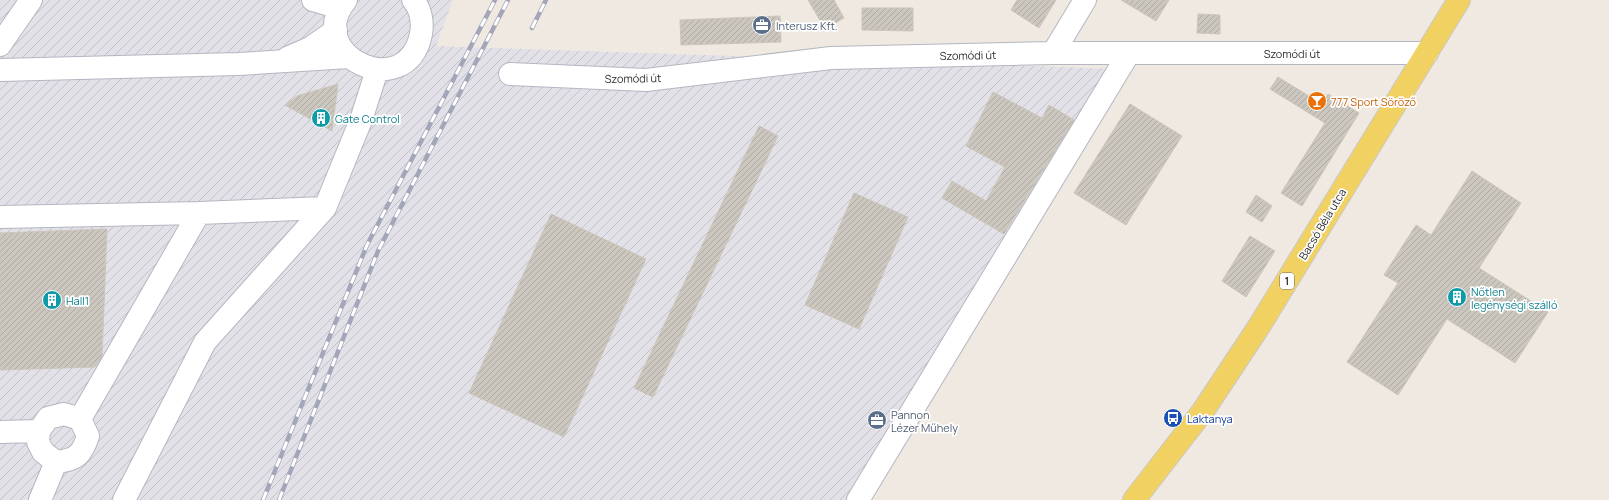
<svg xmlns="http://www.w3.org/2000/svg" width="1609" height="500" font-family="Manrope,sans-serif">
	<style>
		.industrial { fill: url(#industrial-furrows) }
		.building { fill: url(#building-hatch); stroke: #cbc5ba }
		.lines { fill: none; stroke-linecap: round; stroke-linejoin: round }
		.minor-casing { stroke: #b4b7c1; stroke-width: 24 }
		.major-casing { stroke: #c9c9c9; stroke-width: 24 }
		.minor { stroke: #fff; stroke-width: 22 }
		.major { stroke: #f2d163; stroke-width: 22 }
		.rail-casing { stroke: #a3a6b8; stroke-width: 4.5 }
		.rail { stroke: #fff; stroke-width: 3; stroke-dasharray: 9; stroke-linecap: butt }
		.labels { text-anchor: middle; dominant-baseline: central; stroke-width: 3.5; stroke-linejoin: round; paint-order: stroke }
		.shield { fill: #fff; stroke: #6d6d6d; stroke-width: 1 }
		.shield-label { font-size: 10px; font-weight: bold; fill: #2e2e2e }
		.service-label { font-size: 11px; fill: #4e5e75; stroke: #fff; text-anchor: start }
		.street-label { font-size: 11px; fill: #2e2e2e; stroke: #fff }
		.food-label { font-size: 11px; fill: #c56008; stroke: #fff; text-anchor: start }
		.culture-label { font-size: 11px; fill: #0d838f; stroke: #fff; text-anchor: start }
		.transit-label { font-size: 11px; fill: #164399; stroke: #fff; text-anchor: start }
	</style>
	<defs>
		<pattern id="industrial-furrows" width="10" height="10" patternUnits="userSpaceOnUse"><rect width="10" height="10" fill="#e3e1e8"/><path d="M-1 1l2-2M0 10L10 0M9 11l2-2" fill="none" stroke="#c3c1c7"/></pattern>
		<pattern id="building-hatch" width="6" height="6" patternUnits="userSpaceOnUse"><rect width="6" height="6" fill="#cbc7bf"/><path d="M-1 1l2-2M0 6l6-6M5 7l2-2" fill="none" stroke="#afaba4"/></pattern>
	</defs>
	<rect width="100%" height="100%" fill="#efe9e1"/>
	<!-- industrial -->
	<path class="industrial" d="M 0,0 L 453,0 L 436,46 L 1116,69 L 853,500 L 0,500 Z"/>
	<!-- building -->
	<path class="building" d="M 808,0 L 834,0 L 844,18 L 825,29 Z
		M 1017,0 L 1056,0 L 1039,28 L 1011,10 Z
		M 1121,0 L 1169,0 L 1156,21 Z
		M 862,8 L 913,8 L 913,31 L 862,30 Z
		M 1198,14 L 1220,15 L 1220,34 L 1197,33 Z
		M 780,16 L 781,42 L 681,45 L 680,20 Z
		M 1278,77 L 1309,96 L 1311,93 L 1324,101 L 1328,94 L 1359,113 L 1302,206 L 1281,193 L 1325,123 L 1270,89 Z
		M 338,84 L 332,131 L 285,105 L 297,96 Z
		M 993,92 L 1042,118 L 1049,105 L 1074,120 L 1004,234 L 942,198 L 952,181 L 986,201 L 1005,167 L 966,146 Z
		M 1130,104 L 1182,136 L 1126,225 L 1074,193 Z
		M 759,126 L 778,136 L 653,397 L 634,388 Z
		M 1472,171 L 1521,203 L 1479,268 L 1548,312 L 1515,363 L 1447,319 L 1398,395 L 1347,362 L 1398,283 L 1384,275 L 1416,225 L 1431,235 Z
		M 854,193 L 908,217 L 859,329 L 805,305 Z
		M 1256,195 L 1272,206 L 1262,222 L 1246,212 Z
		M 551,214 L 646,259 L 564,437 L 469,393 Z
		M 107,229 L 102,356 L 95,367 L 0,370 L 0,233 Z
		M 1250,236 L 1275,251 L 1246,297 L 1222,281 Z"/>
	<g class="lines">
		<!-- minor casing -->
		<g class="minor-casing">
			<path id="minor" d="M 313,0 L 340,8
				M 346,0 C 301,55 407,105 421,34 C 423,23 421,9 413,0
				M 0,45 L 31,0
				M 1053,53 L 1085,0
				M 287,58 L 310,48 L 336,30
				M 0,70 L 239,64 L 349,57
				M 510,74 L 646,80 L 831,58 L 1053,53 L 1427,53
				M 325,208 L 361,120 L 377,70
				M 0,217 L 199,213
				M 64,414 L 80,419 L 88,436 C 82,455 76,460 56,462 L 43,452 L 38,442 L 39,431 L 48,418 Z
				M 80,419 L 199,213 L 325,208 L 205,342 L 124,500
				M 0,432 L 39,431
				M 40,500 L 56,462
				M 858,500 L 1129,53"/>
		</g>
		<!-- major casing -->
		<g class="major-casing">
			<path id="major" d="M 1134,500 L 1203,411 L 1258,328 L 1459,0"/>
		</g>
		<!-- minor -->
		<use href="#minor" class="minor"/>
		<!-- major -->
		<use href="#major" class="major"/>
		<!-- rail casing -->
		<g class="rail-casing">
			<path id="rail" d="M 532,28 L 546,0
				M 263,500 L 367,245 L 495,0
				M 279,500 L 378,251 L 508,0"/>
		</g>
		<!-- rail -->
		<use href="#rail" class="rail"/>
	</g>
	<!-- icons -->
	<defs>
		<g id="office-disc" transform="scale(1)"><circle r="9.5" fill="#5c6f8a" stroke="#fff"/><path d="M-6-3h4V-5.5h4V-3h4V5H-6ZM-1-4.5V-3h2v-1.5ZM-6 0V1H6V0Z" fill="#fff"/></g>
		<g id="bar-disc" transform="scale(1)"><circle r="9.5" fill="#e8710a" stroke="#fff"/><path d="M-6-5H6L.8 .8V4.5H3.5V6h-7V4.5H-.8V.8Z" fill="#fff"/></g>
		<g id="building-disc" transform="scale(1)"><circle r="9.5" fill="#0f9aa8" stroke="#fff"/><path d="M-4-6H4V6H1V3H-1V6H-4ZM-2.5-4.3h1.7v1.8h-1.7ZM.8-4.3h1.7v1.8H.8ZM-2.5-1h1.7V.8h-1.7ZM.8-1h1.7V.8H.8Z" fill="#fff"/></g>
		<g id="bus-disc" transform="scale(1)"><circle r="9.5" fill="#1a4fb4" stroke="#fff"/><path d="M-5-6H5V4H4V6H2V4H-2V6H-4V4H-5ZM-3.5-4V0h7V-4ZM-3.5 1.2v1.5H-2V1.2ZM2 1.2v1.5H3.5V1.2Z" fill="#fff"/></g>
	</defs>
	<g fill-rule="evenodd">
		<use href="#office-disc" x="762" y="25"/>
		<use href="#bar-disc" x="1317" y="101"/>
		<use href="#building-disc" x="321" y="118"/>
		<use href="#building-disc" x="1457" y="297"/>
		<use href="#building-disc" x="52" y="300"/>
		<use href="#bus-disc" x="1173" y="418"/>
		<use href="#office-disc" x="877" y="420"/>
	</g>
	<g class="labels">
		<!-- shield labels -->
		<rect class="shield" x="1280" y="273" width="14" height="16" rx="3"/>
		<g class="shield-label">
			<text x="1287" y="281">1</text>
		</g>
		<!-- service labels -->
		<g class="service-label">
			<text x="776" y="25">Interusz Kft.</text>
			<text x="891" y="414">Pannon<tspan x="891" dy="13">Lézer Műhely</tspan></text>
		</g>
		<!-- street labels -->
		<g class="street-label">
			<text x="1292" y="53">Szomódi út</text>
			<text transform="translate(968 55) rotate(-1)">Szomódi út</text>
			<text transform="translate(633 78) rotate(-1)">Szomódi út</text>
			<text transform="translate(1322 224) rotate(-59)">Bacsó Béla utca</text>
		</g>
		<!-- food labels -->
		<g class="food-label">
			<text x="1331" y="101">777 Sport Söröző</text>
		</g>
		<!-- culture labels -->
		<g class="culture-label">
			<text x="335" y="118">Gate Control</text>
			<text x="1471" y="291">Nőtlen<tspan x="1471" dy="13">legénységi szálló</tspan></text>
			<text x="66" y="300">Hall1</text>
		</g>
		<!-- transit labels -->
		<g class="transit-label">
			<text x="1187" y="418">Laktanya</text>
		</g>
	</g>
</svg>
